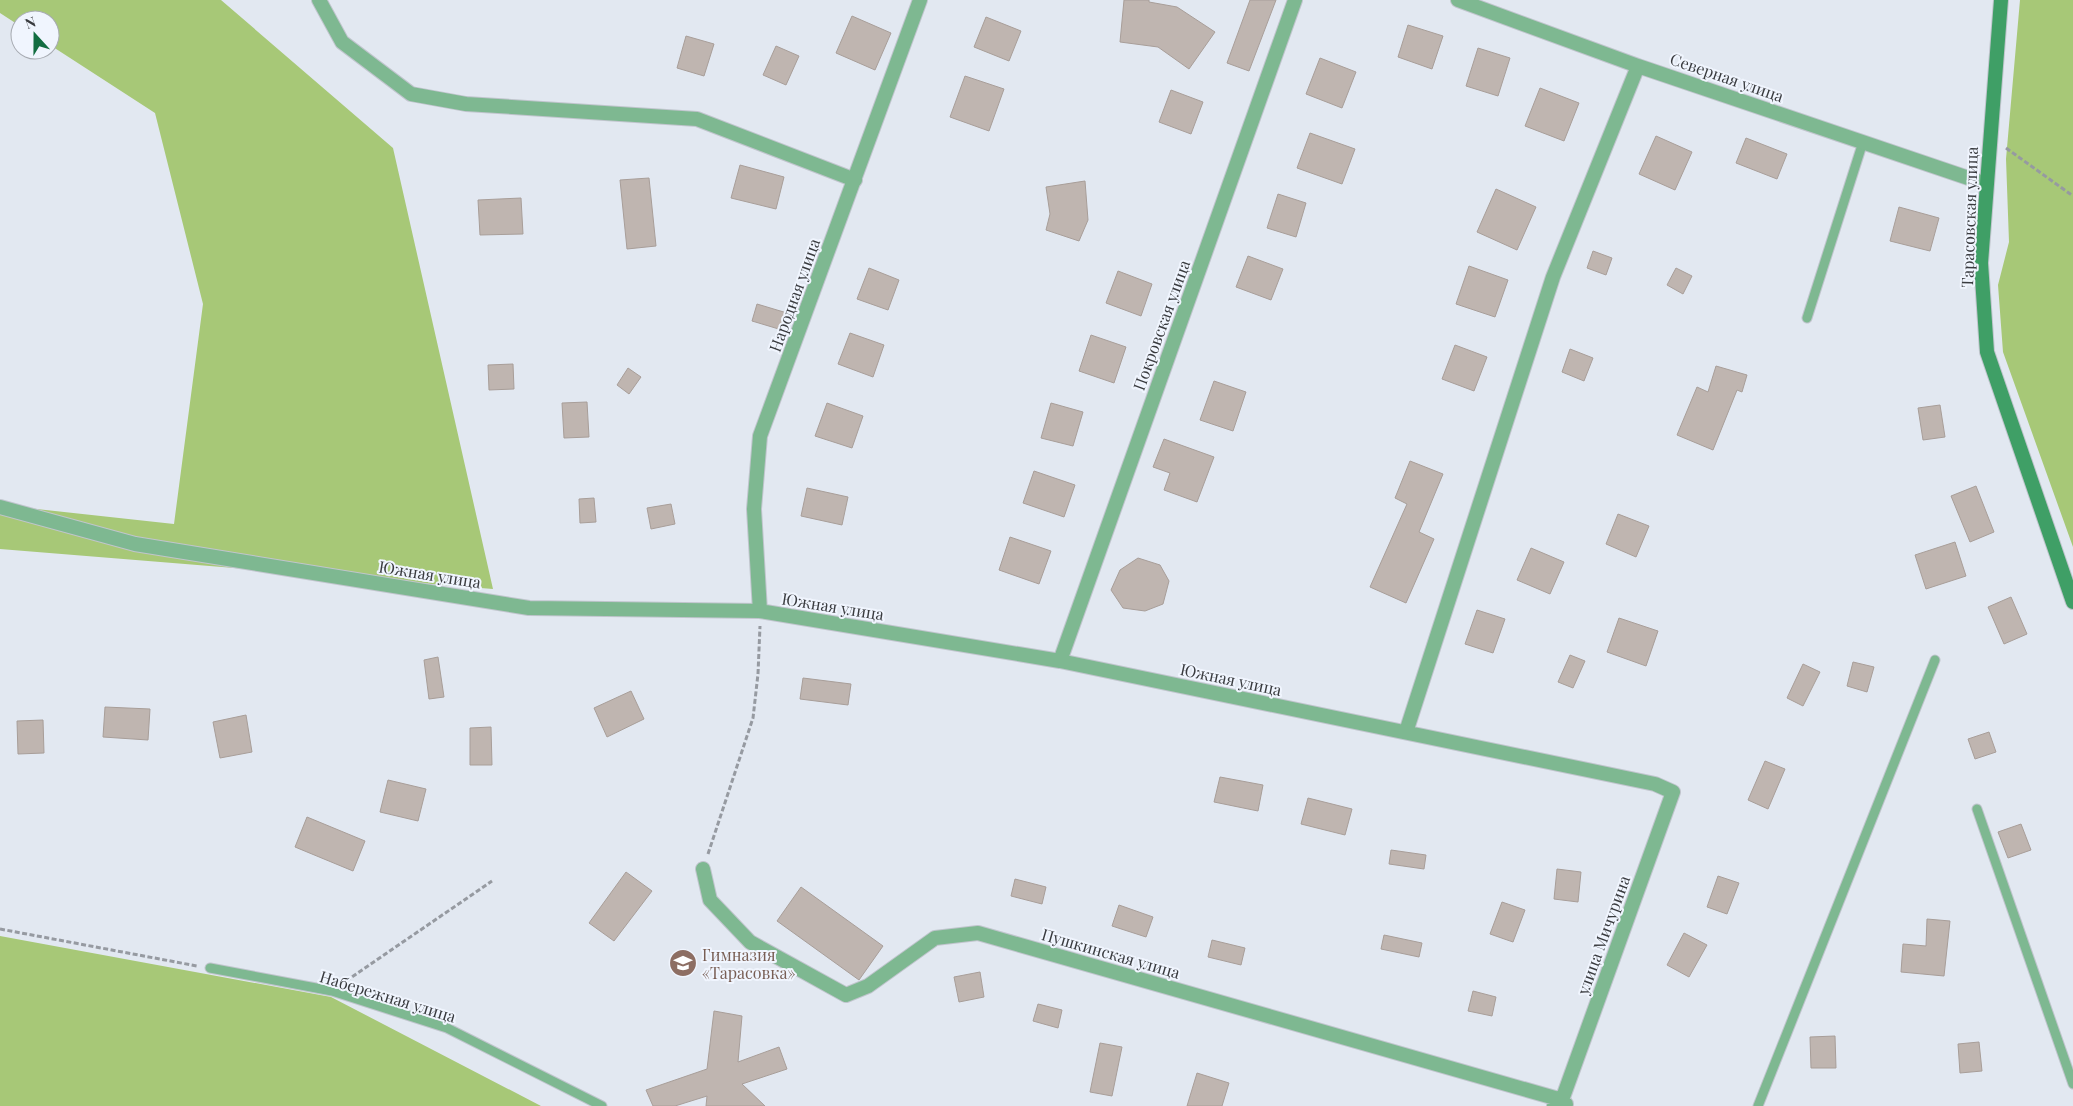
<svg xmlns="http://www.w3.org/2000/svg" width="2073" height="1106" font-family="'Playfair Display',serif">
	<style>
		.green { fill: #a7c877 }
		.building { fill: #bfb5b0; stroke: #a89e99 }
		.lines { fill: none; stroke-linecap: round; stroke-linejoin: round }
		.service-casing { stroke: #c0c5cd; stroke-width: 11 }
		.minor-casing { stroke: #c0c5cd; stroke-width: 16 }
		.secondary-casing { stroke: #c0c5cd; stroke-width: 16 }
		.path { stroke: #969aa1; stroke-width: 3; stroke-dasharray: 5 2.5; stroke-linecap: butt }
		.service { stroke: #7eb891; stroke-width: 9 }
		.minor { stroke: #7eb891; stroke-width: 14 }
		.secondary { stroke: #3f9f66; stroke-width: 14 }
		.labels { text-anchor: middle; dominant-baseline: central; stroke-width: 4; stroke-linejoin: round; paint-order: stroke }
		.street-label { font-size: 16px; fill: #393b3f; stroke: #f0f5fe }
		.education-label { font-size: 16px; fill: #785e54; stroke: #f0f5fe; text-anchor: start }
	</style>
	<rect width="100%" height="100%" fill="#e2e8f1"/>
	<!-- green -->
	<path class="green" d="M 0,0 L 221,0 L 393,148 L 493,589 L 0,549 L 0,505 L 174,524 L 203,304 L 155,113 L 50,45 L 50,20 L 20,20 L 20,26 L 0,13 Z
		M 2020,0 L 2073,0 L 2073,547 L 2003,352 L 1998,285 L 2009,242 L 2006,159 Z
		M 0,936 L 331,997 L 541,1106 L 0,1106 Z"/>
	<!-- building -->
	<path class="building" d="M 1124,0 L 1149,0 L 1149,2 L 1177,7 L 1215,32 L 1189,69 L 1158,47 L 1120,42 Z
		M 1250,0 L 1276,0 L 1249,71 L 1227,63 Z
		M 852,16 L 891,33 L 875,70 L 836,53 Z
		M 986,17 L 1021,31 L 1009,61 L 974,47 Z
		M 1408,25 L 1443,36 L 1432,69 L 1398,57 Z
		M 686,36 L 714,44 L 704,76 L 677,68 Z
		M 776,46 L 799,56 L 786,85 L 763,75 Z
		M 1478,48 L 1510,58 L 1498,96 L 1466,86 Z
		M 1320,58 L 1356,72 L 1342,108 L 1306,94 Z
		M 965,76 L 1004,89 L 989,131 L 950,117 Z
		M 1540,88 L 1579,103 L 1564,141 L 1525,126 Z
		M 1171,90 L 1203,102 L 1191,134 L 1159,122 Z
		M 1310,133 L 1355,149 L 1342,184 L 1297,168 Z
		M 1656,136 L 1692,152 L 1675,190 L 1639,174 Z
		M 1746,138 L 1787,154 L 1777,179 L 1736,163 Z
		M 740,165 L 784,177 L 776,209 L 731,198 Z
		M 649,178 L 656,246 L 627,249 L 620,180 Z
		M 1085,181 L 1088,220 L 1079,241 L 1046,230 L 1050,214 L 1046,187 Z
		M 1496,189 L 1536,207 L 1517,250 L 1477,232 Z
		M 1278,194 L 1306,203 L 1296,237 L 1267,228 Z
		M 521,198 L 523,234 L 480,235 L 478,200 Z
		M 1899,207 L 1939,218 L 1930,251 L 1890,241 Z
		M 1593,251 L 1612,258 L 1606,275 L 1587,268 Z
		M 1248,256 L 1283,269 L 1271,300 L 1236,287 Z
		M 1469,266 L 1508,280 L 1495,317 L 1456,304 Z
		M 869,268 L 899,280 L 888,310 L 857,299 Z
		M 1676,268 L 1692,276 L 1683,294 L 1667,285 Z
		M 1118,271 L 1152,284 L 1141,316 L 1106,303 Z
		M 757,304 L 787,313 L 782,330 L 752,321 Z
		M 850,333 L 884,345 L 873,377 L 838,364 Z
		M 1091,335 L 1126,347 L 1114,383 L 1079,371 Z
		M 1455,345 L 1487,357 L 1474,391 L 1442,379 Z
		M 1570,349 L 1593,358 L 1584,381 L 1562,372 Z
		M 513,364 L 514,389 L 489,390 L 488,365 Z
		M 1716,366 L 1747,375 L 1742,392 L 1737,390 L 1713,450 L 1677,435 L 1697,387 L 1708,392 Z
		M 628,368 L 641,377 L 629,394 L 617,385 Z
		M 1214,381 L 1246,392 L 1233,431 L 1200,420 Z
		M 587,402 L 589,437 L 564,438 L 562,403 Z
		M 827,403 L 863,416 L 852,448 L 815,436 Z
		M 1051,403 L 1083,412 L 1073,446 L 1041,438 Z
		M 1940,405 L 1945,437 L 1923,440 L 1918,408 Z
		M 1164,439 L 1214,457 L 1197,502 L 1164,490 L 1170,473 L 1153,467 Z
		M 1410,461 L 1443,474 L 1419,532 L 1434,539 L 1406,603 L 1370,587 L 1407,504 L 1395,498 Z
		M 1034,471 L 1075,485 L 1064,517 L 1023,503 Z
		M 1976,486 L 1994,532 L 1970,542 L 1951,496 Z
		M 807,488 L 848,497 L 842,525 L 801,516 Z
		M 594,498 L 596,522 L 580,523 L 579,499 Z
		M 671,504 L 675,524 L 651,529 L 647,508 Z
		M 1618,514 L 1649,526 L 1636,557 L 1606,544 Z
		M 1010,537 L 1051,551 L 1039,584 L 999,570 Z
		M 1955,542 L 1966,576 L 1926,589 L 1915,555 Z
		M 1531,548 L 1564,562 L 1550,594 L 1517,580 Z
		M 1138,558 L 1160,565 L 1169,581 L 1163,604 L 1145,611 L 1123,608 L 1111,590 L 1120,570 Z
		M 2011,597 L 2027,634 L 2004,644 L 1988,607 Z
		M 1477,610 L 1505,619 L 1493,653 L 1465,644 Z
		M 1619,618 L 1658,631 L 1646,666 L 1607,652 Z
		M 1570,655 L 1585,661 L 1573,688 L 1558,682 Z
		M 438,657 L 444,697 L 429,699 L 424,660 Z
		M 1853,662 L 1874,667 L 1867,692 L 1847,686 Z
		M 1803,664 L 1820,672 L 1803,706 L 1787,698 Z
		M 803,678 L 851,684 L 848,705 L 800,699 Z
		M 631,691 L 644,719 L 607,737 L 594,708 Z
		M 105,707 L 150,709 L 148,740 L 103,737 Z
		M 246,715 L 252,752 L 220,758 L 213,722 Z
		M 43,720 L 44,753 L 18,754 L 17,721 Z
		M 491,727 L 492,765 L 470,765 L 470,728 Z
		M 1989,732 L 1996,752 L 1975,759 L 1968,739 Z
		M 1765,761 L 1785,769 L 1768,809 L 1748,800 Z
		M 1220,777 L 1263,785 L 1258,811 L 1214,802 Z
		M 388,780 L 426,789 L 418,821 L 380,812 Z
		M 1308,798 L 1352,809 L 1345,835 L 1301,824 Z
		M 307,817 L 365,841 L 353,871 L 295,847 Z
		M 2021,824 L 2031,850 L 2008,858 L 1998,832 Z
		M 1391,850 L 1426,855 L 1424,869 L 1389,864 Z
		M 1557,869 L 1581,872 L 1578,902 L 1554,899 Z
		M 626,872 L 652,891 L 614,941 L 589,923 Z
		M 1718,876 L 1739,883 L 1727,914 L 1707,907 Z
		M 1015,879 L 1046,887 L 1042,904 L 1011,896 Z
		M 801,887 L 883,946 L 859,980 L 777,921 Z
		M 1502,902 L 1525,910 L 1513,942 L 1490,934 Z
		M 1119,905 L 1153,917 L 1146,937 L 1112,926 Z
		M 1927,919 L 1950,921 L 1944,976 L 1901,972 L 1903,944 L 1926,946 Z
		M 1684,933 L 1707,945 L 1689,977 L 1667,965 Z
		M 1384,935 L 1422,943 L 1419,957 L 1381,949 Z
		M 1212,940 L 1245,948 L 1241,965 L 1208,957 Z
		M 980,972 L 984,997 L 959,1002 L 954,977 Z
		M 1473,991 L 1496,997 L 1492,1016 L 1468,1011 Z
		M 1038,1004 L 1062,1010 L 1058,1028 L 1033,1021 Z
		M 714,1011 L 742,1016 L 738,1062 L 779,1047 L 787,1069 L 742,1084 L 765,1106 L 706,1106 L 707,1096 L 675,1106 L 653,1106 L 646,1090 L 707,1069 Z
		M 1835,1036 L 1836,1068 L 1811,1068 L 1810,1037 Z
		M 1979,1042 L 1982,1071 L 1960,1073 L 1958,1044 Z
		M 1100,1043 L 1122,1047 L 1112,1096 L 1090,1092 Z
		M 1197,1073 L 1229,1083 L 1222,1106 L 1187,1106 Z"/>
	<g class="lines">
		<!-- service casing -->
		<g class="service-casing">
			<path id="service" d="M 1807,318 L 1863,142
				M 1977,809 L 2073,1084
				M 210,968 L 332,991 L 447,1028 L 602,1106
				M 1758,1106 L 1935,660"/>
		</g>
		<!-- minor casing -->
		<g class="minor-casing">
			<path id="minor" d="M 319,0 L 342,42 L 411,94 L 466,104 L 697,119 L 855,180
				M 1458,0 L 1638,66 L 1986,184
				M 0,507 L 135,544 L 529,608 L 760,611 L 1060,661 L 1655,784 L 1673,792 L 1562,1100 L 1554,1106
				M 760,611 L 754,509 L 760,436 L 920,0
				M 1060,661 L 1295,0
				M 1406,732 L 1553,277 L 1638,66
				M 703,869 L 710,900 L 750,942 L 846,995 L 868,986 L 935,938 L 978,933 L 1562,1100 L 1566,1104"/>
		</g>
		<!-- secondary casing -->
		<g class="secondary-casing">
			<path id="secondary" d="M 2001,0 L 1981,263 L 1987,352 L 2073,602"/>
		</g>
		<!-- path -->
		<path class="path" d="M 2006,148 L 2073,196
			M 708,854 L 753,718 L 758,674 L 760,626
			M 0,929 L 197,966
			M 346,981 L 492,881"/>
		<!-- service -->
		<use href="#service" class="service"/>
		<!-- minor -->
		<use href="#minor" class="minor"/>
		<!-- secondary -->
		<use href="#secondary" class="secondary"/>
	</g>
	<!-- icons -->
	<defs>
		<g id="school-disc" transform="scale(1.4375)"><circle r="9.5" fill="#8d6e63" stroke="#f0f5fe"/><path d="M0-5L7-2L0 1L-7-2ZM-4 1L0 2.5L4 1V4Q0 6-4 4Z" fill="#fff"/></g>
	</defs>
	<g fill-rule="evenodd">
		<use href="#school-disc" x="683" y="963"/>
	</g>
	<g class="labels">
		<!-- street labels -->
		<g class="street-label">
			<text transform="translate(1727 77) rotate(19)">Северная улица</text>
			<text transform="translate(1969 217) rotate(-88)">Тарасовская улица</text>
			<text transform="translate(794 295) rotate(-70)">Народная улица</text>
			<text transform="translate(1161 325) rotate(-70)">Покровская улица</text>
			<text transform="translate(430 574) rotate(9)">Южная улица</text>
			<text transform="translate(833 606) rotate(9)">Южная улица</text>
			<text transform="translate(1231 679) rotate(12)">Южная улица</text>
			<text transform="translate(1603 935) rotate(-70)">улица Мичурина</text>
			<text transform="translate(1111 953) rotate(16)">Пушкинская улица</text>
			<text transform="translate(388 996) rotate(17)">Набережная улица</text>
		</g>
		<!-- education labels -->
		<g class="education-label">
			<text x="702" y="954">Гимназия<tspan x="702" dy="18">«Тарасовка»</tspan></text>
		</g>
	</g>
	<!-- north arrow -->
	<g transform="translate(35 35) rotate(339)"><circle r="24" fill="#f0f5fe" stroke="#a7abb2"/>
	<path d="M0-4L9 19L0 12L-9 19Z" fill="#126d41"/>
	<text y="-8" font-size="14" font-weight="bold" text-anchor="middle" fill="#393b3f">N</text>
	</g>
</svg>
